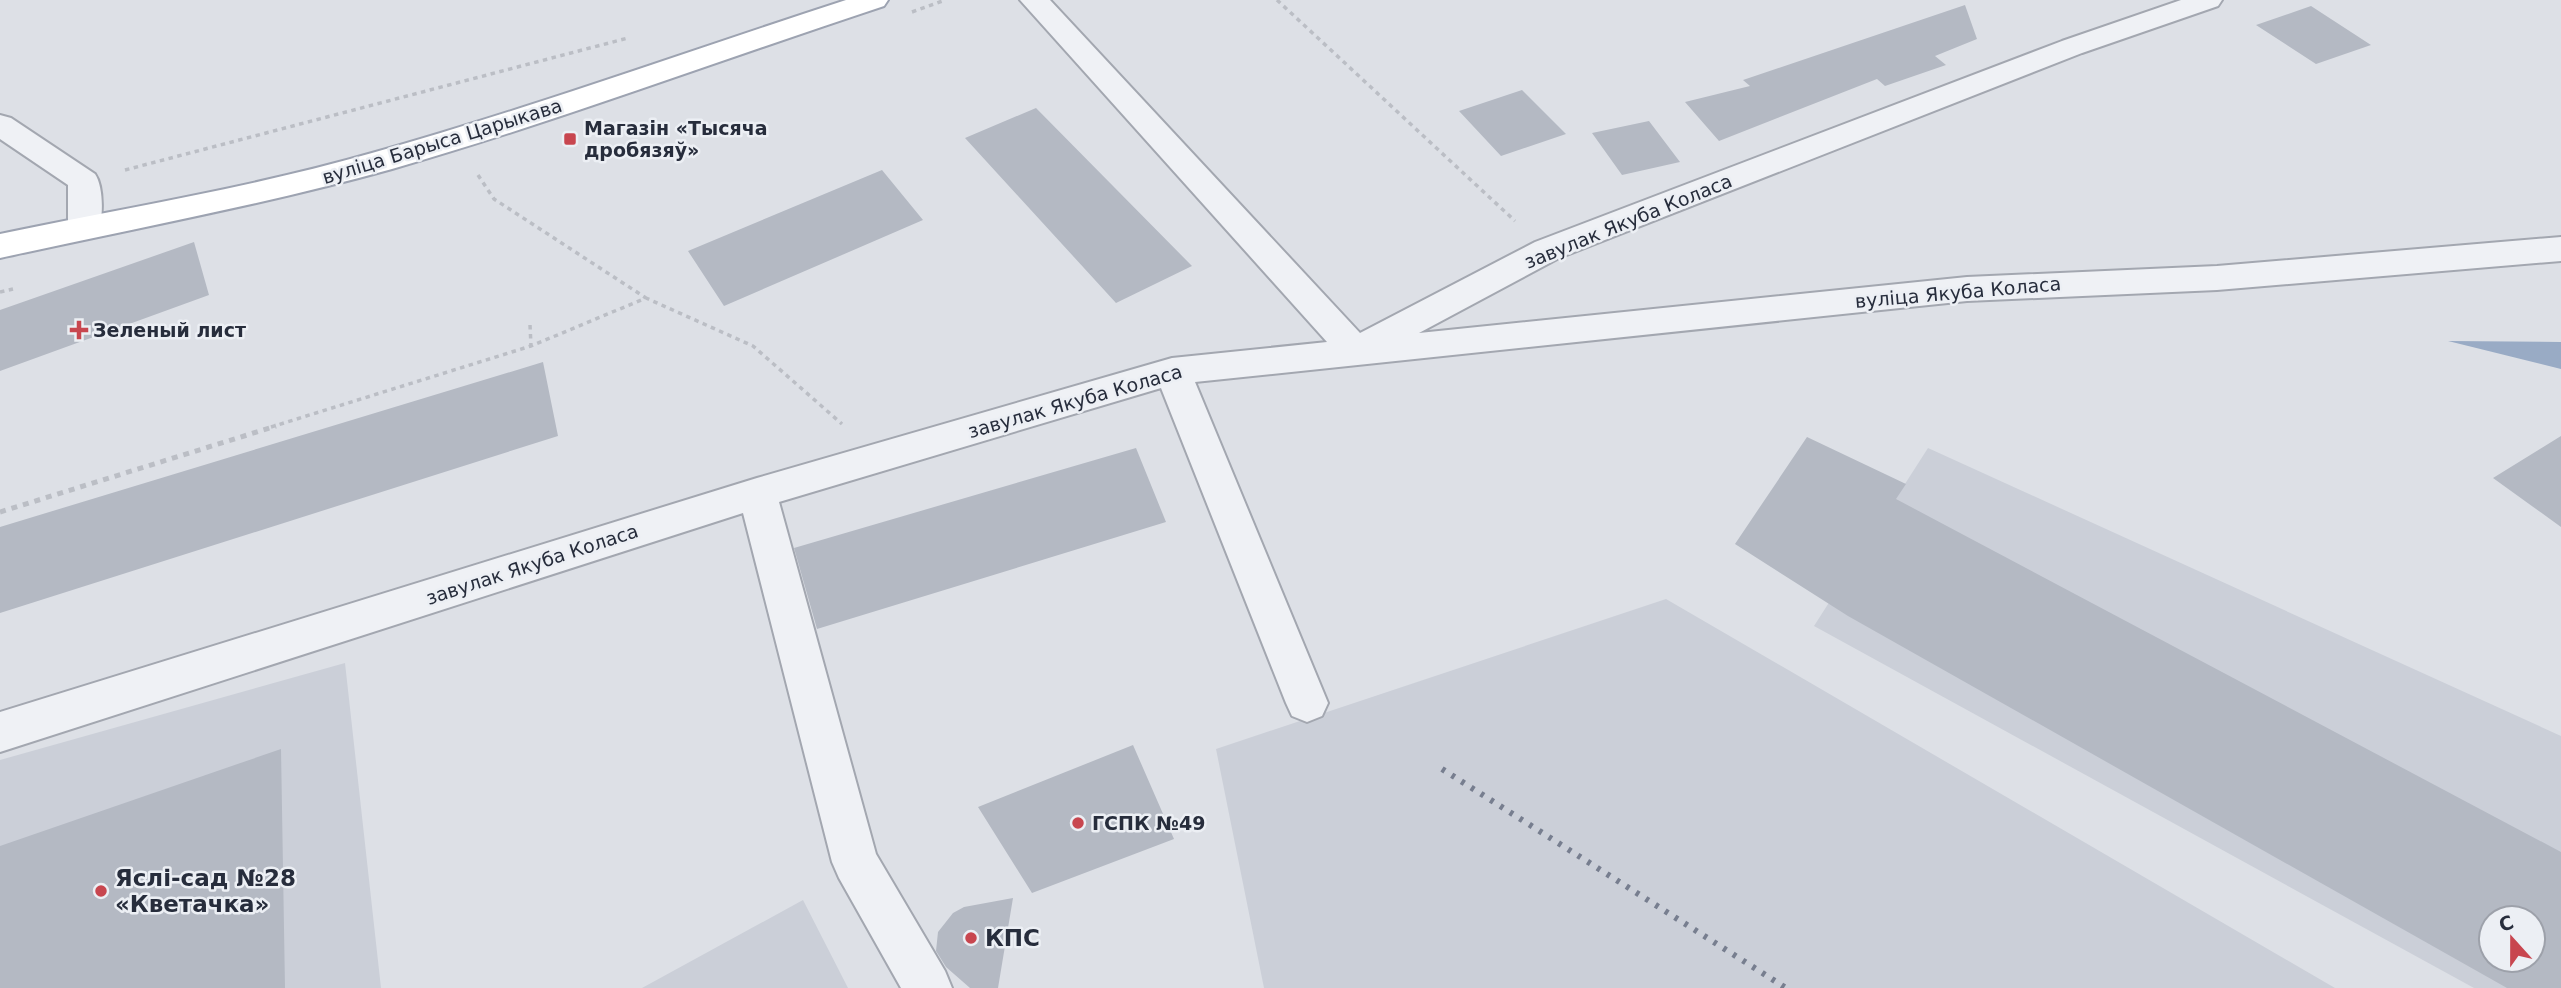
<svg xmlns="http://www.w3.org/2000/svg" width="2561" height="988" font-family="'DejaVu Sans',sans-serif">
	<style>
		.built { fill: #cbcfd8; fill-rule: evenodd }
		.water { fill: #99abc5 }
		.building { fill: #b4b9c3; fill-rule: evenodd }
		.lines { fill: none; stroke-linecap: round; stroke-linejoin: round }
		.minor-casing { stroke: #a3a7b0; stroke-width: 4 }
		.major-casing { stroke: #9da3b1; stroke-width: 4 }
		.path-far1 { stroke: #bbbec5; stroke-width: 3.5; stroke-dasharray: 4.5 4.5; stroke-linecap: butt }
		.path { stroke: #bbbec5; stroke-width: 5; stroke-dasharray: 6 6; stroke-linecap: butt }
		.minor { fill: #eff1f5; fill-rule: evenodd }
		.major { fill: #fff; fill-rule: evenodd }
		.rail { stroke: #777e8f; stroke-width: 6; stroke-dasharray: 3.5 8; stroke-linecap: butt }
		.poi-dot { fill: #c8464f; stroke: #eceff4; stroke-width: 2.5 }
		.labels { text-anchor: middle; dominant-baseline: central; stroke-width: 5; stroke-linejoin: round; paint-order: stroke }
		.poi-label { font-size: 19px; font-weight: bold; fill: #272d3c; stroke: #eceff4; text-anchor: start }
		.street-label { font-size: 19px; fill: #272d3c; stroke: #eceff4 }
		.near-poi-label { font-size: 23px; font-weight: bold; fill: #272d3c; stroke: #eceff4; text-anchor: start }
	</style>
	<rect width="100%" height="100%" fill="#dde0e6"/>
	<!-- built -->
	<path class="built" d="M 1928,448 L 2561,736 L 2561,988 L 2474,988 L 1814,626 ZM 2491,918 L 2533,918 L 2533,960 L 2491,960 Z
		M 1666,599 L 2335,988 L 1264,988 L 1216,749 Z
		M 345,663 L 381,988 L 0,988 L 0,760 Z
		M 803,900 L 848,988 L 642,988 Z"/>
	<!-- water -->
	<path class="water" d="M 2448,341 L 2561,342 L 2561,369 Z"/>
	<!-- building -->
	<path class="building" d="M 1965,5 L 1977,39 L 1935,56 L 1946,65 L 1885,86 L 1877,79 L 1719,141 L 1685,102 L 1750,86 L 1743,80 Z
		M 2311,6 L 2371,45 L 2316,64 L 2256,25 Z
		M 1522,90 L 1566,134 L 1501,156 L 1459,111 Z
		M 1036,108 L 1192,266 L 1116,303 L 965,138 Z
		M 1649,121 L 1680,162 L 1622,175 L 1592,133 Z
		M 882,170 L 923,220 L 724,306 L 688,251 Z
		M 194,242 L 209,295 L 0,371 L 0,310 Z
		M 543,362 L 558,436 L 0,613 L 0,527 Z
		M 2561,436 L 2561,527 L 2493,478 Z
		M 1807,437 L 1906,484 L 1896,499 L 2561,852 L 2561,988 L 2507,988 L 1848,616 L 1735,544 ZM 2491,918 L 2533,918 L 2533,960 L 2491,960 Z
		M 1136,448 L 1166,522 L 817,629 L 794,548 Z
		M 1133,745 L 1174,839 L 1032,893 L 978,807 Z
		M 281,749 L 285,988 L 0,988 L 0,846 Z
		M 1013,898 L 998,988 L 970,988 L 946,967 L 936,951 L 938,932 L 953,913 L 964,907 Z"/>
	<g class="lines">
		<!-- minor casing -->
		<g class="minor-casing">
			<path id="minor" d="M 1020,0 L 1050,0 L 1360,333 L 1535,242 L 2062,41 L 2181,0 L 2222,0 L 2218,6 L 2082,53 L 1559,258 L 1419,333 L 1967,277 L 2217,266 L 2561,237 L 2561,261 L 2217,290 L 1967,301 L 1195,382 L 1328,703 L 1322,716 L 1307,722 L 1292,716 L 1286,703 L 1161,388 L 779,502 L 876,854 L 945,971 L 952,988 L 901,988 L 839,878 L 832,862 L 743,513 L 0,752 L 0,712 L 757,478 L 1172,358 L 1327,342 Z
				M 0,115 L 11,118 L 95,174 C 104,187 104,222 96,236 L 84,239 L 72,236 L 68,228 L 68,185 L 0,139 Z"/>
		</g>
		<!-- major casing -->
		<g class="major-casing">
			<path id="major" d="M 846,0 L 888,0 L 884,6 C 720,60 558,121 392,169 C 263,205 131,229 0,258 L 0,234 C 124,208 250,188 372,153 C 532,108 688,51 846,0 Z"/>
		</g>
		<!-- path-far1 -->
		<path class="path-far1" d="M 1277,0 L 1515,221
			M 912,12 L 945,0
			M 125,170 L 628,38
			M 478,175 L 494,199 L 646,298
			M 0,292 L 13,289
			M 530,325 L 531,346
			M 271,427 L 531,346 L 646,298 L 753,346 L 842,424"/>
		<!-- path -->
		<path class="path" d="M 0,512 L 276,426"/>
		<!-- minor -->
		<use href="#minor" class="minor"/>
		<!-- major -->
		<use href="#major" class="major"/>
		<!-- rail -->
		<path class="rail" d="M 1442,769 L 1786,988"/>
	</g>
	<!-- markers -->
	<g class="poi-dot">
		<rect x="563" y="132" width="14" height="14" rx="3.5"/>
		<path d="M75.5 319.5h7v7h7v7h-7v7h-7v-7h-7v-7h7z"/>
		<circle cx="1078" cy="823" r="7"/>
		<circle cx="101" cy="891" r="7"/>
		<circle cx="971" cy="938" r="7"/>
	</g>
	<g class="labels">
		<!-- poi labels -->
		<g class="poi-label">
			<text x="584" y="128">Магазін «Тысяча<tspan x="584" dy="22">дробязяў»</tspan></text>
			<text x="93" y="330">Зеленый лист</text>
			<text x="1092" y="823">ГСПК №49</text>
		</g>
		<!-- street labels -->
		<g class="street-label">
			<text transform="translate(442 141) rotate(-17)">вуліца Барыса Царыкава</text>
			<text transform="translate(1628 221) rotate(-22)">завулак Якуба Коласа</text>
			<text transform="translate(1958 292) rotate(-5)">вуліца Якуба Коласа</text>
			<text transform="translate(1075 401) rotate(-16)">завулак Якуба Коласа</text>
			<text transform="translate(532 564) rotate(-18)">завулак Якуба Коласа</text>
		</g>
		<!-- near-poi labels -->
		<g class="near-poi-label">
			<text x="115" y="878">Яслі-сад №28<tspan x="115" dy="26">«Кветачка»</tspan></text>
			<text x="985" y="938">КПС</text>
		</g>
	</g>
	<!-- north arrow -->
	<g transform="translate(2512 939) rotate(339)"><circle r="33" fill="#eceff4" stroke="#9da1aa" stroke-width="2"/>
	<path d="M0-5L12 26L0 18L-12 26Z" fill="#c8464f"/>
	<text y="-10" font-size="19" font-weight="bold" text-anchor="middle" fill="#272d3c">С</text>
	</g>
</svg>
